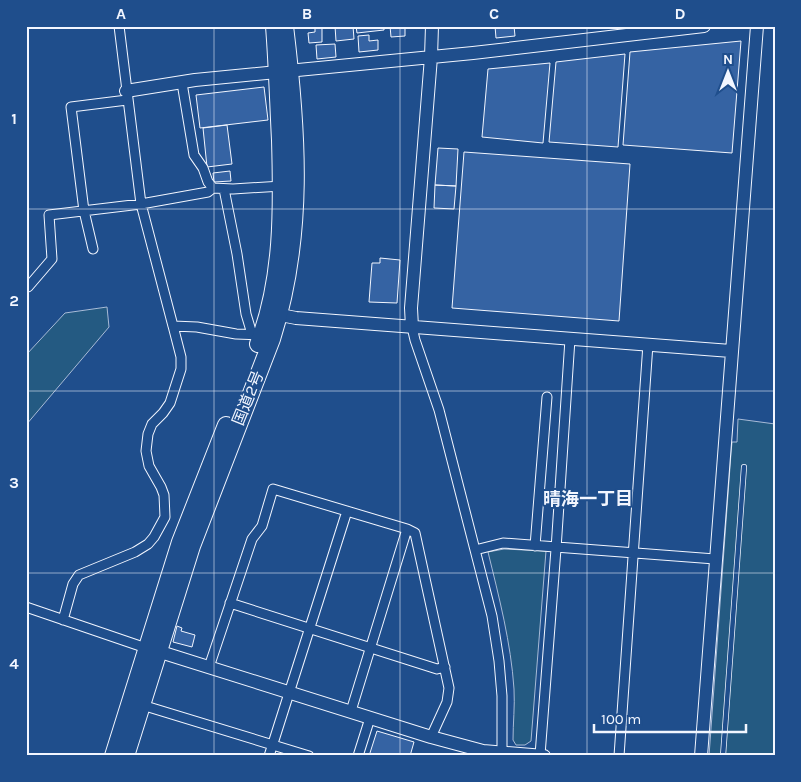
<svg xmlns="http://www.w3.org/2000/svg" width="801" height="782" font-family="Karla,'Noto Sans JP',sans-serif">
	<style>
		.green { fill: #245a82; stroke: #a8bbd7 }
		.building { fill: #3563a3; stroke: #f2f6ff }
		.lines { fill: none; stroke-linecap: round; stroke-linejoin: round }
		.lane-casing { stroke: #f2f6ff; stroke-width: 6 }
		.street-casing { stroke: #f2f6ff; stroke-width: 11 }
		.secondary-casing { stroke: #f2f6ff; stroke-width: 14 }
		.highway-casing { stroke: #f2f6ff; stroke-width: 18 }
		.lane { stroke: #1f4e8c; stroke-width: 4.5 }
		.street { stroke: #1f4e8c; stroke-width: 9 }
		.secondary { stroke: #1f4e8c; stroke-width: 12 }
		.highway { stroke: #1f4e8c; stroke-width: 16 }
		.grid { fill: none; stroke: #f2f6ff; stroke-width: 1; stroke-opacity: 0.55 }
		.labels { text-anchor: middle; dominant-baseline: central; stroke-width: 4; stroke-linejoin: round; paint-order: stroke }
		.street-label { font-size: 16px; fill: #f2f6ff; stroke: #1f4e8c }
		.neighbourhood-label { font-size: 18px; font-weight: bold; fill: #f2f6ff; stroke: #1f4e8c }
		.neatline { fill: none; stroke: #f2f6ff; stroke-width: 2 }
		.grid-label { font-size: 16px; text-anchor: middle; font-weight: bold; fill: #f2f6ff }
	</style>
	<rect width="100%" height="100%" fill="#1f4e8c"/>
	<!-- green -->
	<path class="green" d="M 107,307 L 109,327 L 26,425 L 26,355 L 65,313 Z
		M 738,419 L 775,424 L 775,756 L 709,756 L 731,453 L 732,442 L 737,442 Z
		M 504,549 L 546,551 L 531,741 L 525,745 L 516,745 L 513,740 C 513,723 515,706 514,689 C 511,643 499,597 488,552 Z"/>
	<!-- building -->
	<path class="building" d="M 315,26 L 322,26 L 322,42 L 309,43 L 308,33 L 315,32 Z
		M 335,26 L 353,26 L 354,39 L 336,41 Z
		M 356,26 L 384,26 L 384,30 L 357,33 Z
		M 390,26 L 405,26 L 405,36 L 391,37 Z
		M 495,26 L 514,26 L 515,36 L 496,38 Z
		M 369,35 L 369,41 L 378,40 L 378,50 L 359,52 L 358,36 Z
		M 741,41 L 732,153 L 623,145 L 630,52 Z
		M 335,44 L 336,57 L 317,59 L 316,45 Z
		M 625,54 L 618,147 L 549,142 L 556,62 Z
		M 550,63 L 543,143 L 482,137 L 488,69 Z
		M 264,87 L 268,120 L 200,128 L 196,95 Z
		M 227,125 L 232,164 L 207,167 L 203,128 Z
		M 438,148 L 458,149 L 456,186 L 435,185 Z
		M 464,152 L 630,164 L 619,321 L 452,308 Z
		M 230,171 L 231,181 L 214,182 L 213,173 Z
		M 435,185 L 456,186 L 454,209 L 434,208 Z
		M 380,258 L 400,260 L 397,303 L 369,302 L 372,263 L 380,263 Z
		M 177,626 L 182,628 L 181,631 L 195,635 L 192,647 L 173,642 Z
		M 377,731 L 414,742 L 410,756 L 369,756 Z"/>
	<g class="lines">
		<!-- lane casing -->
		<g class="lane-casing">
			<path id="lane" d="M 723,756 L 744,467"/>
		</g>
		<!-- street casing -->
		<g class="street-casing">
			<path id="street" d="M 119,26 L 141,204 L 173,326
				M 182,83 L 194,155 L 203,168 L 208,182 L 213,188
				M 224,189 L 237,254 L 246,314 L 252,334
				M 93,249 L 84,211 L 71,107 L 127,100
				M 28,287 L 52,259 L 49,215 L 141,204 L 208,192 L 213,188 L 233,189 L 282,186
				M 412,327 L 415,340 L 439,410 L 492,616 L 499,661 L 502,696 L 502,753
				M 535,546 L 547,397
				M 475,550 L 503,543 L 715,559
				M 230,603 L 437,669 L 445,667
				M 26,607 L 146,648
				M 63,620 L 73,584 L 79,575 L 135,552 L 148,544 L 154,537 L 165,517 L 164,495 L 161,487 L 149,466 L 146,451 L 148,434 L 152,424 L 163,413 L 170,403 L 181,369 L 181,357 L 173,326 L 197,327 L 236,334 L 264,335
				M 209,667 L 252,539 L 262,526 L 273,489 L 407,529 L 415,533 L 449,688 L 447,702 L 431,737
				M 142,705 L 309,756
				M 351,711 L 407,529
				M 540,755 L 556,549 L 570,339
				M 269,756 L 347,511
				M 358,756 L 370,718
				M 619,756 L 648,344"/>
		</g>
		<!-- secondary casing -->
		<g class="secondary-casing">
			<path id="secondary" d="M 126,91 L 195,80 L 473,53 L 704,26
				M 270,313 L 296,318 L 731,351
				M 412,327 L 411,308 L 431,57 L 432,26
				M 151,649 L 431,737 L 483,751 L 544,756
				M 701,756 L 757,26"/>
		</g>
		<!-- highway casing -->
		<g class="highway-casing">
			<path id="highway" d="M 258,344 C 283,279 282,209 280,140 C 278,102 277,64 274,26
				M 113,756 L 180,542 L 226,425
				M 126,756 L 192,546 L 272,339 C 305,235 298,133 285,26"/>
		</g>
		<!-- lane -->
		<use href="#lane" class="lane"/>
		<!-- street -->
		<use href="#street" class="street"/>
		<!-- secondary -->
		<use href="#secondary" class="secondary"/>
		<!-- highway -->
		<use href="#highway" class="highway"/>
	</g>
	<!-- grid -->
	<path class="grid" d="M 214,26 L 214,756M 400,26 L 400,756M 587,26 L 587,756M 26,209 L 775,209M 26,391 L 775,391M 26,573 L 775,573"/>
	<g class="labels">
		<!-- street labels -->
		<g class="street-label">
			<text transform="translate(248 398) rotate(-68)">国道2号</text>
		</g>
		<!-- neighbourhood labels -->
		<g class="neighbourhood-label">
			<text x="588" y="499">晴海一丁目</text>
		</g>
	</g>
	<!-- border -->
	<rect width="801" height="782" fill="none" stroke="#1f4e8c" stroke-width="55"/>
	<!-- north arrow -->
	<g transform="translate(728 72)" stroke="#1f4e8c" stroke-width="4" paint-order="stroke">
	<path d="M0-4L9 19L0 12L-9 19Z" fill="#f2f6ff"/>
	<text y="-8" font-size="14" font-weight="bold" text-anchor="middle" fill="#f2f6ff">N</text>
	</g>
	<!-- scale -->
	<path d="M594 724v8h152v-8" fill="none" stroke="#f2f6ff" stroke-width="2.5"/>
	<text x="601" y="724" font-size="15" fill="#f2f6ff" stroke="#1f4e8c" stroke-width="4" paint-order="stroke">100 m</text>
	<rect x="28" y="28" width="746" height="726" class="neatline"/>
	<g class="grid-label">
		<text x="121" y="19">A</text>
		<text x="307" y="19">B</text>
		<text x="494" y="19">C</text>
		<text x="680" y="19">D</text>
		<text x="14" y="124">1</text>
		<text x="14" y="306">2</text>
		<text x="14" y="488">3</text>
		<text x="14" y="669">4</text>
	</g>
</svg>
